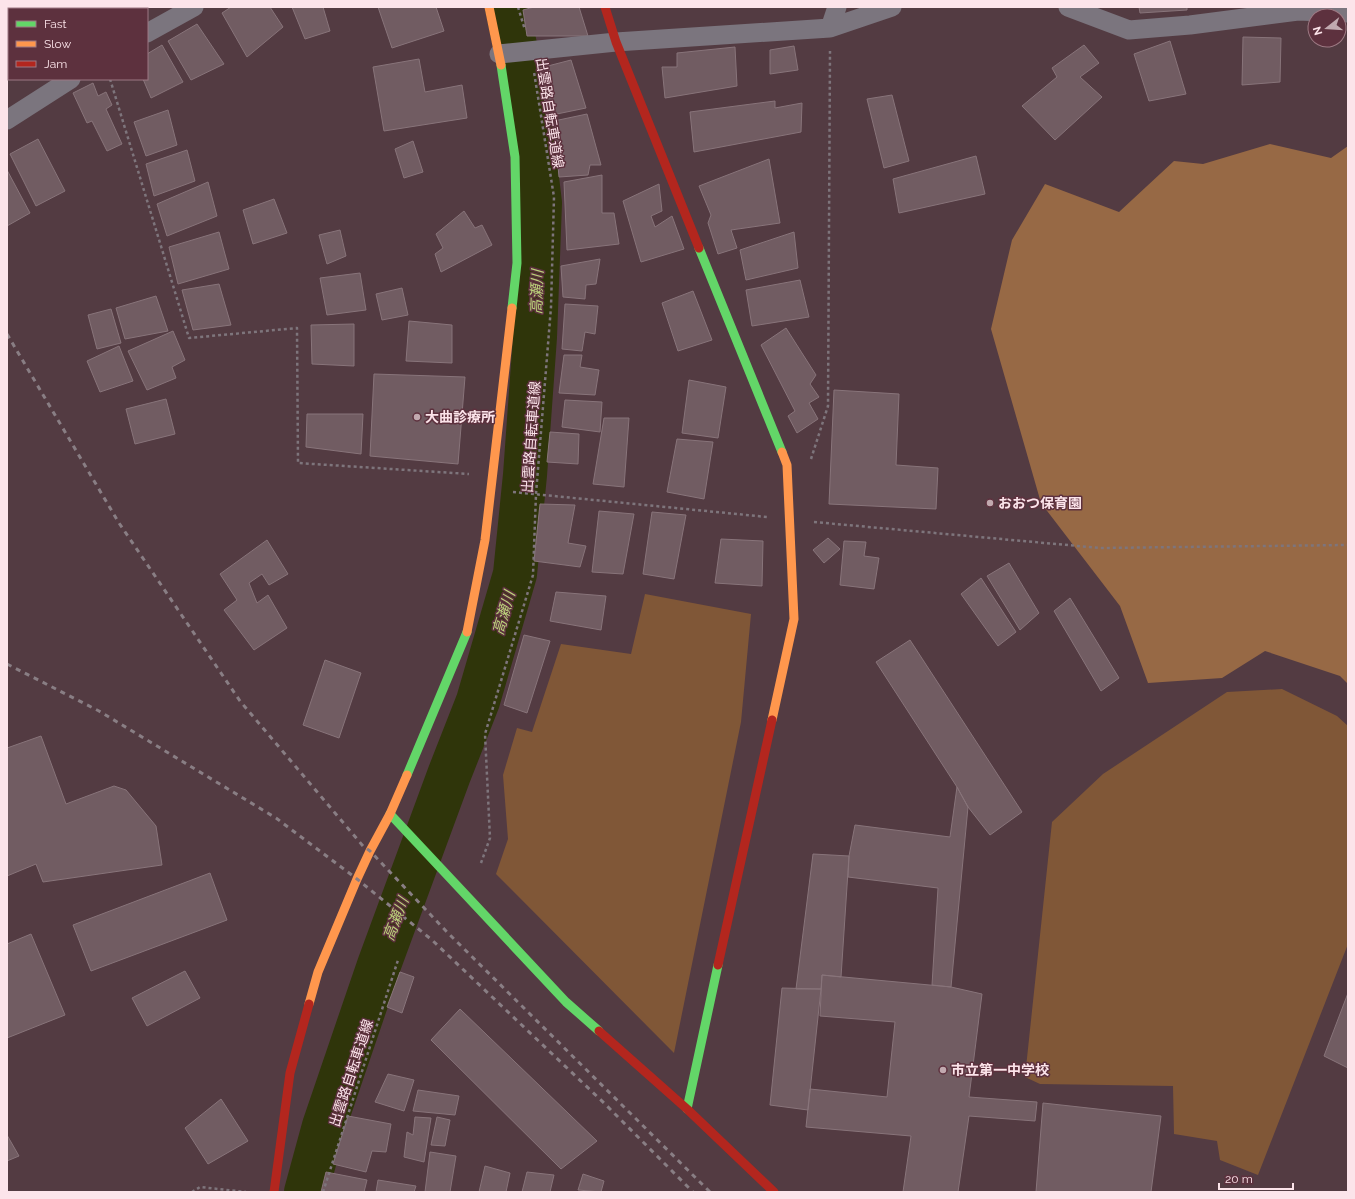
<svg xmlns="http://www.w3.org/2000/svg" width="1355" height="1199" font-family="Raleway,'Noto Sans JP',sans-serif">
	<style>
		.green { fill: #805737 }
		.forest { fill: #976945 }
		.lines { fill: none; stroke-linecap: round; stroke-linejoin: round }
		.river { stroke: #2f350a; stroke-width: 44 }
		.building { fill: #715c62; stroke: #88747a }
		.path { stroke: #7e757c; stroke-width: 2.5; stroke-dasharray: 3 3; stroke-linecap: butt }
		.street { stroke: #7b757e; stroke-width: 19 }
		.fast { stroke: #63d668; stroke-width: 9 }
		.slow { stroke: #ff974d; stroke-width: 9 }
		.jam { stroke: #b3261e; stroke-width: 9 }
		.rail { stroke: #897e84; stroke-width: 3; stroke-dasharray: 5 5; stroke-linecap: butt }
		.poi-dot { fill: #c1a9af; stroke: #5d313e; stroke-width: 1.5 }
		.labels { text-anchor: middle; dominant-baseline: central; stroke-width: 3; stroke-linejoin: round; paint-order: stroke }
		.street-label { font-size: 14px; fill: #fce4ea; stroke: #5d313e }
		.poi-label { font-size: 14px; font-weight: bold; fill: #fce4ea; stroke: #5d313e; text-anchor: start }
		.water-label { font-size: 15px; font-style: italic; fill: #bcd37b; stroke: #5d313e }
	</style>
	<rect width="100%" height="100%" fill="#533b42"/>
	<!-- green -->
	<path class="green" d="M 645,594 L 751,614 L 741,722 L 674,1053 L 496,874 L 508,839 L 503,775 L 517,728 L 532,732 L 561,644 L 631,654 Z
		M 1282,689 L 1337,716 L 1348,726 L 1348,944 L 1258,1175 L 1220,1160 L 1217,1141 L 1174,1134 L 1173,1086 L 1040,1084 L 1025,1077 L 1052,822 L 1103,774 L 1227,692 Z"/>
	<!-- forest -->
	<path class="forest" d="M 1270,144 L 1331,158 L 1348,146 L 1348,423 L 1347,428 L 1348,430 L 1348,684 L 1340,676 L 1265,651 L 1222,678 L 1148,683 L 1120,606 L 1041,503 L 991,329 L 1012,240 L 1045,184 L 1119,212 L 1174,161 L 1203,164 Z"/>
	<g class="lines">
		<!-- river -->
		<path class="river" d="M 306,1192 L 324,1126 L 379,965 L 449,775 L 478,701 L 515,574 L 525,475 L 535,337 L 540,203 L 529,112 L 507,7"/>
	</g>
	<!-- building -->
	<path class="building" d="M 7,7 L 21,7 L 22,9 L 9,9 L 9,36 L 7,32 Z
		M 36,7 L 73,7 L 74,9 L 38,9 Z
		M 94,7 L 124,7 L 120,9 L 95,9 Z
		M 231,7 L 270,7 L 283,27 L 247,57 L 222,13 Z
		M 292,7 L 323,7 L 330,31 L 305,39 Z
		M 378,7 L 436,7 L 444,31 L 392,48 Z
		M 534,7 L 579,7 L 588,36 L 527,36 L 523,10 Z
		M 1139,7 L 1187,7 L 1187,10 L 1140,13 Z
		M 197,24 L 224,64 L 191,80 L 168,41 Z
		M 1243,37 L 1281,38 L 1280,82 L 1242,85 Z
		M 1170,41 L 1186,94 L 1149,101 L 1134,54 Z
		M 162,45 L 183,82 L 151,98 L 143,79 L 147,79 L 147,54 Z
		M 1084,45 L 1099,63 L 1080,77 L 1102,97 L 1055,140 L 1022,106 L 1057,77 L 1052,68 Z
		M 794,46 L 798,70 L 770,74 L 770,50 Z
		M 735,47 L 737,86 L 665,98 L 662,67 L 677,67 L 677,53 Z
		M 419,59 L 425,92 L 462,85 L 467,118 L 384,131 L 373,67 Z
		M 571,60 L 586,108 L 547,116 L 540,68 Z
		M 93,83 L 98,96 L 106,92 L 112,105 L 106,109 L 122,144 L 107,151 L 92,121 L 87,123 L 73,93 Z
		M 892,95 L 909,161 L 884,168 L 867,99 Z
		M 775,101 L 775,108 L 802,103 L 801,132 L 694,152 L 690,112 Z
		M 168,110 L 177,145 L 146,156 L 134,122 Z
		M 587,114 L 601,165 L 590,165 L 588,175 L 559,177 L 554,121 Z
		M 38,139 L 65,191 L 36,206 L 10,154 Z
		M 413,141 L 423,172 L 404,178 L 395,149 Z
		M 187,150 L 195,181 L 154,196 L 146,164 Z
		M 976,156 L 985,194 L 899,213 L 893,179 Z
		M 769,159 L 780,223 L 731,230 L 737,248 L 718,254 L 708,223 L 711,215 L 699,186 Z
		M 7,170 L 30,213 L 7,226 Z
		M 602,175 L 602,213 L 614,213 L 619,244 L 567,250 L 564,182 Z
		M 208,182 L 217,216 L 167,236 L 157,204 Z
		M 659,184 L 662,211 L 651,216 L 655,227 L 672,216 L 684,249 L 641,262 L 623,201 Z
		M 274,199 L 287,233 L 253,244 L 243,210 Z
		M 464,211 L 475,228 L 482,225 L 492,245 L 441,272 L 435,254 L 443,248 L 436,234 Z
		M 340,230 L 346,256 L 327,264 L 319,235 Z
		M 219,232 L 229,269 L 178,284 L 169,247 Z
		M 794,232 L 798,268 L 746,280 L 740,250 Z
		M 600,259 L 596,284 L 586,285 L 585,299 L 563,297 L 561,266 Z
		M 360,273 L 366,310 L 327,315 L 320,278 Z
		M 800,280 L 809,317 L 752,326 L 746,290 Z
		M 219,284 L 231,325 L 193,330 L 182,290 Z
		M 402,288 L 408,315 L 382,320 L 376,294 Z
		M 693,291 L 712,340 L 678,351 L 662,303 Z
		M 156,296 L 168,331 L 125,339 L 116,308 Z
		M 565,304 L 598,306 L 595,334 L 585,332 L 582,351 L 562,349 Z
		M 111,309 L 121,343 L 97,349 L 88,315 Z
		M 409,321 L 452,325 L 452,363 L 406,361 Z
		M 354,324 L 354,366 L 312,364 L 311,325 Z
		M 786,328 L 816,375 L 810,384 L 819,397 L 809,403 L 818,419 L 797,433 L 788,416 L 795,411 L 761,345 Z
		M 173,331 L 185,360 L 172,367 L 176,378 L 147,390 L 128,351 Z
		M 119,346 L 133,381 L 100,392 L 87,361 Z
		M 564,355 L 582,355 L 580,367 L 599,370 L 595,395 L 559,393 Z
		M 374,374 L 465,377 L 458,464 L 370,456 Z
		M 689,380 L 726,387 L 718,438 L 682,433 Z
		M 834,390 L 899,394 L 896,465 L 938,468 L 936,509 L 829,504 Z
		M 166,399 L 175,434 L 135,444 L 126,409 Z
		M 565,400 L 602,402 L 600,432 L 562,427 Z
		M 307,414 L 363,414 L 361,454 L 306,447 Z
		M 604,418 L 629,418 L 624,487 L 593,484 Z
		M 550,432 L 579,434 L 578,464 L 547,462 Z
		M 677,439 L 713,442 L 704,499 L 667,492 Z
		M 540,504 L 575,505 L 568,543 L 586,546 L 580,567 L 534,561 Z
		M 599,511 L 634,514 L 623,574 L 592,572 Z
		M 652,512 L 686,515 L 674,579 L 643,574 Z
		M 828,538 L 840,549 L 824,563 L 813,550 Z
		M 721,539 L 763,541 L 762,586 L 715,583 Z
		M 267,540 L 288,574 L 269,585 L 262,574 L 249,583 L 257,603 L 268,595 L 287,628 L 254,650 L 224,610 L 237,600 L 220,574 Z
		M 844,541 L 866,542 L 864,556 L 879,558 L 874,589 L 840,585 Z
		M 1009,563 L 1039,613 L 1020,630 L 987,576 Z
		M 981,578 L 1016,632 L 998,646 L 961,594 Z
		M 556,592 L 606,596 L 601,630 L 550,621 Z
		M 1070,598 L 1119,678 L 1101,691 L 1054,611 Z
		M 524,635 L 550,641 L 527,713 L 504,705 Z
		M 910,640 L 1022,812 L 990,835 L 968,807 L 957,787 L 876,662 Z
		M 325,660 L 361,673 L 339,738 L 303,725 Z
		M 41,736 L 66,804 L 114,786 L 126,790 L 156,826 L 162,865 L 43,882 L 36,864 L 7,876 L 7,748 Z
		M 957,787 L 968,807 L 951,987 L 932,985 L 938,888 L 848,877 L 849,856 L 855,825 L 950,837 Z
		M 813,854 L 849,856 L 841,977 L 822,975 L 821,989 L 796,989 Z
		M 210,873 L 227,920 L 91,971 L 73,925 Z
		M 31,934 L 65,1015 L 7,1038 L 7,944 Z
		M 185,971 L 200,998 L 147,1026 L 132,998 Z
		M 400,972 L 414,977 L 402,1013 L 387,1007 Z
		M 822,975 L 951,987 L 982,994 L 969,1097 L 1037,1102 L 1035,1121 L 969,1116 L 958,1192 L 903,1192 L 911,1136 L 806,1127 L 810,1089 L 887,1097 L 895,1022 L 820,1016 Z
		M 782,988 L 821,989 L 808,1110 L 770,1105 Z
		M 1348,993 L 1348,1068 L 1324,1056 Z
		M 460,1009 L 597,1141 L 561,1169 L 431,1040 Z
		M 388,1074 L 414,1080 L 404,1111 L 375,1102 Z
		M 418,1090 L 459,1096 L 455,1115 L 413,1111 Z
		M 221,1099 L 248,1141 L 208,1164 L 185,1128 Z
		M 1043,1103 L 1161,1116 L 1151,1192 L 1036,1192 Z
		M 348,1116 L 391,1124 L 386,1152 L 372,1151 L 366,1172 L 333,1164 Z
		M 415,1117 L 431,1118 L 424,1162 L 404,1157 L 407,1132 L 413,1135 Z
		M 437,1117 L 450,1120 L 445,1146 L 431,1145 Z
		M 7,1135 L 19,1156 L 7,1161 Z
		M 430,1152 L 456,1156 L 450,1192 L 425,1192 Z
		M 485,1166 L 510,1173 L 506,1192 L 479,1192 Z
		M 326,1172 L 367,1180 L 364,1192 L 321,1192 Z
		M 527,1172 L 554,1175 L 550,1192 L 522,1192 Z
		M 583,1174 L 604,1181 L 601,1192 L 578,1190 Z
		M 378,1180 L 416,1186 L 414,1192 L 376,1192 Z"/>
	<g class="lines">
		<!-- path -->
		<path class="path" d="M 84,7 L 85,9
			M 518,7 L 525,30
			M 110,79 L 189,338 L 297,328 L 298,463 L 469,474
			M 811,459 L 828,406 L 830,51
			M 513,492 L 767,517
			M 814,522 L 1100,548 L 1348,545
			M 481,863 L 490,838 L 485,734 L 533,575 L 536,494 L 551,307 L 554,197 L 534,72
			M 192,1192 L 200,1187 L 246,1192
			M 323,1192 L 398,960"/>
		<!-- street -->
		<path class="street" d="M 1068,7 L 1129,30 L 1190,25 L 1298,11 L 1348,13
			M 830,28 L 837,7
			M 147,33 L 194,7
			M 499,54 L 616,42 L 830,28 L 892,7
			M 7,120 L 71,79"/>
		<!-- fast -->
		<path class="fast" d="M 501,65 L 515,157 L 517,263 L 512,308
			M 699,248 L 782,452
			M 407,775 L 467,632
			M 390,814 L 566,1002 L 599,1031
			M 687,1109 L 718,965"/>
		<!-- slow -->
		<path class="slow" d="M 489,7 L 501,65
			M 467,632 L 485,540 L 512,308
			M 772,720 L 794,619 L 787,465 L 782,452
			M 309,1004 L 318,972 L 357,879 L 370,851 L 390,814 L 407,775"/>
		<!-- jam -->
		<path class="jam" d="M 605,7 L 616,42 L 699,248
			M 718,965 L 772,720
			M 599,1031 L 687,1109 L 774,1192
			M 274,1192 L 290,1073 L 309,1004"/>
		<!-- rail -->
		<path class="rail" d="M 7,334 L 119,523 L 240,701 L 363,846 L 370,851 L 447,932 L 710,1192
			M 7,664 L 99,711 L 276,818 L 357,879 L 432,940 L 604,1103 L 693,1192"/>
	</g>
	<!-- markers -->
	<g class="poi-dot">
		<circle cx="417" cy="417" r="4"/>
		<circle cx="990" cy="503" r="4"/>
		<circle cx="943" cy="1070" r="4"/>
	</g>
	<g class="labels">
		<!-- street labels -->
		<g class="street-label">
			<text transform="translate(550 113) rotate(81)">出雲路自転車道線</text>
			<text transform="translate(531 437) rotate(-86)">出雲路自転車道線</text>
			<text transform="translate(351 1073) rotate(-72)">出雲路自転車道線</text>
		</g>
		<!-- poi labels -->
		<g class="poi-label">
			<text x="425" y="417">大曲診療所</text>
			<text x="998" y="503">おおつ保育園</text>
			<text x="951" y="1070">市立第一中学校</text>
		</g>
		<!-- water labels -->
		<g class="water-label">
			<text transform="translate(537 292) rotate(-88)">高瀬川</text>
			<text transform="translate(504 613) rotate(-74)">高瀬川</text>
			<text transform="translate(396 919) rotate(-69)">高瀬川</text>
		</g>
	</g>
	<!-- border -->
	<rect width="1355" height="1199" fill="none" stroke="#fce4ea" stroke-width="16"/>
	<!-- legend -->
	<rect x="8" y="8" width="140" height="72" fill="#5d313e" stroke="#9d7983"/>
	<rect x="16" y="21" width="20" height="6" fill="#63d668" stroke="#9d7983"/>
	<text x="44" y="28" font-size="12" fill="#fce4ea">Fast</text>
	<rect x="16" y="41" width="20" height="6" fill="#ff974d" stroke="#9d7983"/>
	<text x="44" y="48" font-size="12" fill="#fce4ea">Slow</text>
	<rect x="16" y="61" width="20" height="6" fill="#b3261e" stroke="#9d7983"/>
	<text x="44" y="68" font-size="12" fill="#fce4ea">Jam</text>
	<!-- north arrow -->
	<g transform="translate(1327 28) rotate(253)"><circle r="19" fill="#5d313e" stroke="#9d7983"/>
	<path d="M0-3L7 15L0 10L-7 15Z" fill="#c1a9af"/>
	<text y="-6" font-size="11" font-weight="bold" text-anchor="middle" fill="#fce4ea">N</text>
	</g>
	<!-- scale -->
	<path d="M1219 1183v6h74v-6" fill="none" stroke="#fce4ea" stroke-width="2"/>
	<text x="1225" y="1183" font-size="12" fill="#fce4ea" stroke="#5d313e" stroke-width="3" paint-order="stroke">20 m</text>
</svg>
